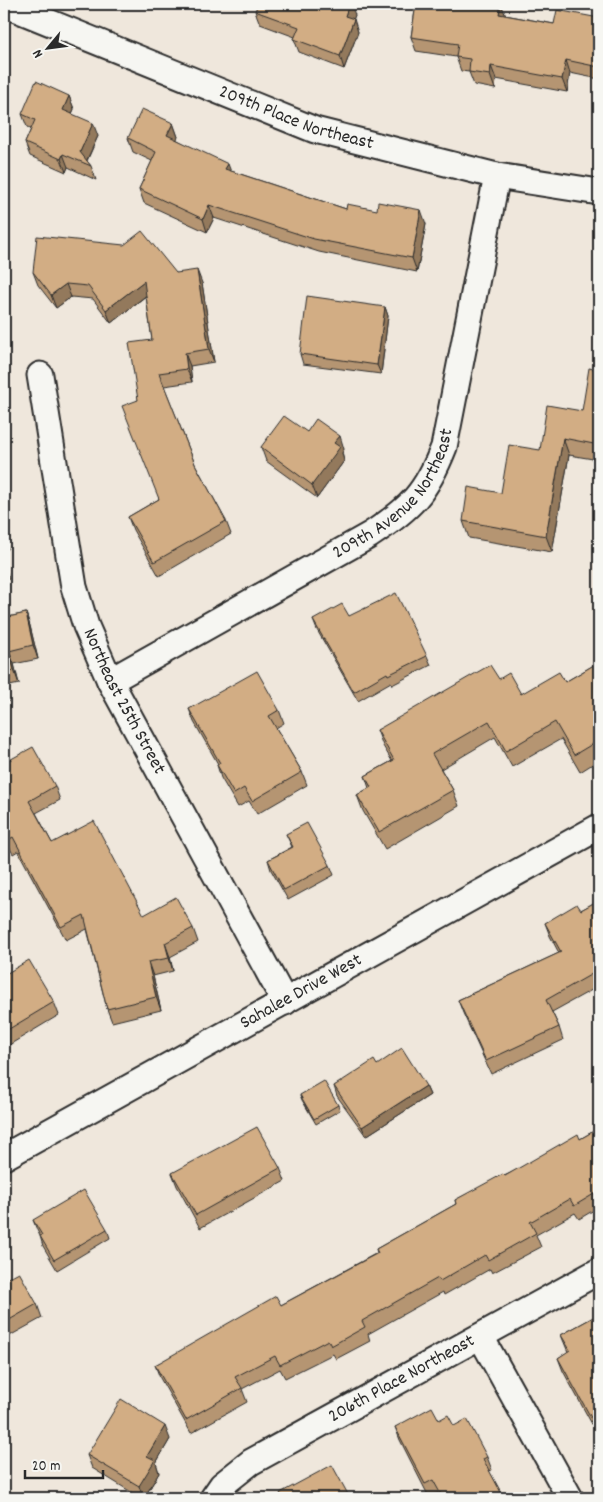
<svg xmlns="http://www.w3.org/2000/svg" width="603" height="1502" font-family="Dekko,sans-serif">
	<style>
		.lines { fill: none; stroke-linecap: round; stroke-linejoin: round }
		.minor-casing { stroke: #2b2b2b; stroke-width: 29 }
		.minor { stroke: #f6f6f2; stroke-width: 25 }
		.wall { fill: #b59572; stroke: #2b2b2b }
		.shaded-wall { fill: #93795c; stroke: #2b2b2b }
		.building { fill: #d2ad84; stroke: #2b2b2b }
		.labels { text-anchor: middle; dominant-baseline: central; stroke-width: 4.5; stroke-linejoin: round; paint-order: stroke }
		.street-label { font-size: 19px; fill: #2b2b2b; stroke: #f6f6f2 }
	</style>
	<rect width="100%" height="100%" fill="#efe7dc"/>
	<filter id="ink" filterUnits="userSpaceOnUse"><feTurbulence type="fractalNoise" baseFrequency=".02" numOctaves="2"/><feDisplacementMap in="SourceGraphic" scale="10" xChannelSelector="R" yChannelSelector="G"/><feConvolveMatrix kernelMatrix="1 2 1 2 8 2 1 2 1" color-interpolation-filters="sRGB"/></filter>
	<g filter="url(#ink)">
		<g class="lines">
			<!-- minor casing -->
			<g class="minor-casing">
				<g id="minor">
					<path id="s1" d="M 4,4 L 315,130 L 497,176 L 599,192"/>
					<path id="s2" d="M 40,375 L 74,587 L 86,626 L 110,681 L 285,1002"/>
					<path id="s3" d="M 110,681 L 370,535 C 411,508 426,493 444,447 L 497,176"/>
					<path id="s4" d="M 4,1157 L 599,827"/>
					<path d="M 481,1337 L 570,1498"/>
					<path id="s5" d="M 213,1498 L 222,1485 L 251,1462 L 599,1271"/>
				</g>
			</g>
			<!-- minor -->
			<use href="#minor" class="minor"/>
		</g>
		<!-- wall -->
		<path class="wall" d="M 416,4 L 501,4 L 505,15 L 554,24 L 599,18 L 599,79 L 570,73 L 567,92 L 496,79 L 495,89 L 474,85 L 469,72 L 461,71 L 456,57 L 416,51 L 411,37 Z
			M 255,11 L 355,15 L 353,19 L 358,32 L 344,69 L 299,52 L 294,39 L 295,37 L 260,24 Z
			M 69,96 L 74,109 L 72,114 L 98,136 L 87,161 L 91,166 L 96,180 L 68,167 L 66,172 L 30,156 L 25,143 L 31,129 L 27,127 L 22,114 Z
			M 173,123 L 178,137 L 176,139 L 231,171 L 346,209 L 426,224 L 417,272 L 319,252 L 214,218 L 207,232 L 144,203 L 139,189 L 152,161 L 133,152 L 128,138 Z
			M 33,272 L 176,273 L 202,283 L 214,362 L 190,366 L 192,382 L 164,386 L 195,464 L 226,521 L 231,534 L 159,576 L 133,530 L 128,517 L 159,499 L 138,400 L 152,340 L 146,296 L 111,323 L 93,299 L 71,297 L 56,308 L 38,285 Z
			M 385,307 L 388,316 L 381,374 L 303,364 L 300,354 Z
			M 599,370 L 599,460 L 569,455 L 552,552 L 469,538 L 463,521 L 501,493 L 540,450 L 582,411 Z
			M 307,432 L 344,449 L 342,453 L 344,461 L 317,498 L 266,461 L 261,447 Z
			M 4,539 L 8,549 L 4,551 Z
			M 4,564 L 9,579 L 4,582 Z
			M 26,613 L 30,626 L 38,659 L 14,664 L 19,684 L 5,687 L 8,702 L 4,703 L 4,618 Z
			M 349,616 L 427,656 L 431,665 L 392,685 L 391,682 L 358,701 L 317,630 L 313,620 Z
			M 599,662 L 599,760 L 580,772 L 561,739 L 512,767 L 495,737 L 441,769 L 453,790 L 459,806 L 385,849 L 363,811 L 357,795 L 369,788 L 365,776 L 392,761 L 383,746 L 377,730 L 499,679 L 521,694 L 565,682 Z
			M 189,709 L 279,710 L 284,723 L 276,728 L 302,772 L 307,785 L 257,814 L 249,801 L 238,807 L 221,778 L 217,765 L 218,764 L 194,722 Z
			M 4,763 L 55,786 L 60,800 L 36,813 L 52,843 L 144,915 L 193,928 L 198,942 L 170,957 L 173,971 L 153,976 L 161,1010 L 112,1022 L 107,1009 L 87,929 L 66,940 L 18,851 L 13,854 L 4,837 Z
			M 286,834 L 330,865 L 334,875 L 288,900 L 271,870 L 268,860 L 292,847 Z
			M 599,900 L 599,986 L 552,1012 L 559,1027 L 563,1040 L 491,1074 L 463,1013 L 458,1000 L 559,953 L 550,936 L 545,923 L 581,910 Z
			M 4,975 L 54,1002 L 59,1015 L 4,1048 Z
			M 377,1065 L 426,1086 L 430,1095 L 366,1136 L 337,1096 L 334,1086 Z
			M 300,1095 L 338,1105 L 340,1110 L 316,1124 L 302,1100 Z
			M 599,1128 L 599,1207 L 579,1219 L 575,1213 L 536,1235 L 541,1247 L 492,1273 L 490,1269 L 444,1295 L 443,1292 L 368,1334 L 370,1341 L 336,1359 L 333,1354 L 285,1378 L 280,1369 L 242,1389 L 247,1402 L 191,1433 L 160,1378 L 155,1365 L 281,1305 L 377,1253 L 376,1249 L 456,1204 L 455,1200 L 580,1139 Z
			M 280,1168 L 285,1181 L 200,1228 L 177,1186 L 172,1173 Z
			M 33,1220 L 107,1229 L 110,1238 L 57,1270 L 43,1246 L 40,1236 L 37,1230 Z
			M 4,1280 L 37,1304 L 42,1318 L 4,1339 Z
			M 599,1314 L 599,1437 L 563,1371 L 558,1358 L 568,1352 L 561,1335 Z
			M 439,1420 L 454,1426 L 487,1457 L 492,1470 L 489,1471 L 504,1498 L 440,1498 L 438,1493 L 429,1497 L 400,1440 L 395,1427 Z
			M 170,1439 L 156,1463 L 159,1473 L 144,1498 L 141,1498 L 92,1468 L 87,1455 Z"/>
		<!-- shaded-wall -->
		<path class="shaded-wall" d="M 349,4 L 351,4 L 355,15 L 350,29 L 345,16 Z
			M 501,4 L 506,16 L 499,14 Z
			M 354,19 L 358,32 L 344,69 L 340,56 Z
			M 566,60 L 570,73 L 567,92 L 562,79 Z
			M 491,66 L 496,79 L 495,89 L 490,75 Z
			M 69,96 L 74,109 L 68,123 L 63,110 Z
			M 93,123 L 98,136 L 85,164 L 80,152 Z
			M 173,123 L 178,137 L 172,148 L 167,135 Z
			M 63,154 L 68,167 L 66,172 L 61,159 Z
			M 228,164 L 233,177 L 225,169 Z
			M 209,205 L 214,218 L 207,232 L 203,219 Z
			M 421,210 L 426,224 L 417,272 L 412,258 Z
			M 197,270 L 202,283 L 214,362 L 209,349 Z
			M 144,281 L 148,294 L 111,323 L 106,310 Z
			M 66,284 L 71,297 L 56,308 L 51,295 Z
			M 385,307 L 388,316 L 381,374 L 377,365 Z
			M 185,353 L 190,366 L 192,382 L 187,369 Z
			M 340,436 L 344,449 L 342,453 L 344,461 L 317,498 L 312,485 L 334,443 Z
			M 563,438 L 569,455 L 552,552 L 546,536 Z
			M 26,613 L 30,626 L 38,659 L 33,645 Z
			M 9,651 L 14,664 L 19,684 L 14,670 Z
			M 4,684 L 5,687 L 8,702 L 4,690 Z
			M 165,943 L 170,957 L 173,971 L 169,958 Z
			M 148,962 L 153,976 L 161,1010 L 156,997 Z
			M 426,1086 L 430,1095 L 366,1136 L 362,1127 Z
			M 165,1426 L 170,1439 L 156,1463 L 159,1473 L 144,1498 L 143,1498 L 139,1486 L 147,1456 Z"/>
		<!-- building -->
		<path class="building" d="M 258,4 L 349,4 L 345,16 L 354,19 L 340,56 L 294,39 L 299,27 L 255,11 Z
			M 416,4 L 501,4 L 499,14 L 554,24 L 557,10 L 599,18 L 599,67 L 566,60 L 562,79 L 491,66 L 490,75 L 469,72 L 470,59 L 456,57 L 458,44 L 411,37 Z
			M 36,81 L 69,96 L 63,110 L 93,123 L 80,152 L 91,166 L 63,154 L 61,159 L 25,143 L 35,120 L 22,114 Z
			M 142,109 L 173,123 L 167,135 L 228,164 L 225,169 L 346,209 L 347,204 L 377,210 L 378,202 L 421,210 L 412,258 L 314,239 L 209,205 L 203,219 L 139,189 L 156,152 L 128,138 Z
			M 142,231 L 176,273 L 197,270 L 209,349 L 185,353 L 187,369 L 159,373 L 195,464 L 226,521 L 154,562 L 128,517 L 159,499 L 122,406 L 138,400 L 129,343 L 152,340 L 144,281 L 106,310 L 88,286 L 66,284 L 51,295 L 33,272 L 37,236 L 124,245 Z
			M 307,296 L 385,307 L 377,365 L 300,354 Z
			M 589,368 L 599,370 L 599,445 L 563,438 L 546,536 L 463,521 L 468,487 L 501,493 L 509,445 L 540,450 L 547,405 L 582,411 Z
			M 284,416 L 307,432 L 316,419 L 340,436 L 334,443 L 340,447 L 312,485 L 261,447 Z
			M 396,593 L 427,656 L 388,675 L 387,673 L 354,692 L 313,620 L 342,604 L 349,616 Z
			M 26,613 L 33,645 L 9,651 L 14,670 L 4,673 L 4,618 Z
			M 599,662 L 599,740 L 574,755 L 555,722 L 506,751 L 489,721 L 432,754 L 453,790 L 379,832 L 357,795 L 371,787 L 365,776 L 394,760 L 377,730 L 490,665 L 499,679 L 509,673 L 521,694 L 559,672 L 565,682 Z
			M 257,671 L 279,710 L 269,716 L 302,772 L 252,801 L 244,788 L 234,794 L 217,765 L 220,763 L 189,709 Z
			M 33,747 L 55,786 L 29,801 L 52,843 L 94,821 L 144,915 L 176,897 L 193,928 L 165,943 L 169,958 L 148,962 L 156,997 L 107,1009 L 84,915 L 61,927 L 13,837 L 8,840 L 4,832 L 4,763 Z
			M 307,823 L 330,865 L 284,890 L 268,860 L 293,847 L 286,834 Z
			M 599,900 L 599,970 L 546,1000 L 559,1027 L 486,1061 L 458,1000 L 561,952 L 545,923 L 577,904 L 581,910 Z
			M 29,960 L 54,1002 L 4,1032 L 4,975 Z
			M 402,1048 L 426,1086 L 362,1127 L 334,1086 L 374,1060 L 377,1065 Z
			M 324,1081 L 338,1105 L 314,1119 L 300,1095 Z
			M 257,1127 L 280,1168 L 196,1215 L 172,1173 Z
			M 599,1128 L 599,1191 L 574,1206 L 570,1199 L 530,1222 L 536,1233 L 488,1260 L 485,1255 L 440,1281 L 438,1278 L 362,1321 L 365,1327 L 331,1346 L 328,1340 L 280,1365 L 275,1356 L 235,1377 L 242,1388 L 186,1420 L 155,1365 L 276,1296 L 281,1305 L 378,1253 L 376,1249 L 456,1204 L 455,1200 L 503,1174 L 505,1176 L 578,1134 L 580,1139 Z
			M 84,1190 L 107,1229 L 54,1260 L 40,1236 L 42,1235 L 33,1220 Z
			M 19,1272 L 37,1304 L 4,1323 L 4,1280 Z
			M 599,1314 L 599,1432 L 558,1358 L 570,1350 L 561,1335 Z
			M 121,1399 L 165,1426 L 147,1456 L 155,1460 L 139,1486 L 87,1455 Z
			M 432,1407 L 439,1420 L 448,1415 L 454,1426 L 467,1419 L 487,1457 L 483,1459 L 504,1498 L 443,1498 L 433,1480 L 425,1484 L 395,1427 Z
			M 332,1465 L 350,1498 L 283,1498 L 280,1493 Z"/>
	</g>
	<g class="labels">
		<!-- street labels -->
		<g class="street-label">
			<text stroke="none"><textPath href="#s1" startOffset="314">209th Place Northeast</textPath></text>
			<text stroke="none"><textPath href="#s3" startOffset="346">209th Avenue Northeast</textPath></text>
			<text stroke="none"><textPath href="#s2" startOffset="340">Northeast 25th Street</textPath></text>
			<text stroke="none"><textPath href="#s4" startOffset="340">Sahalee Drive West</textPath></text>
			<text stroke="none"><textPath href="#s5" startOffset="225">206th Place Northeast</textPath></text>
		</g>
	</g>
	<!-- margin -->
	<rect width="603" height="1502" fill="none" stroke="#f6f6f2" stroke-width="20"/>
	<rect x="10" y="10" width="583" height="1482" fill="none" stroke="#2b2b2b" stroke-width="2" filter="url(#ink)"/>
	<!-- north arrow -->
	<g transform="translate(48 48) rotate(241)" stroke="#f6f6f2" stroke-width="4" paint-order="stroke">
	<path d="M0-4L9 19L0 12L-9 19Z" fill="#2b2b2b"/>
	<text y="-8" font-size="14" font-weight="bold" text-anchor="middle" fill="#2b2b2b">N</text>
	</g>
	<!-- scale -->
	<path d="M25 1470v8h78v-8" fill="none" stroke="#2b2b2b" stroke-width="2.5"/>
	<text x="32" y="1470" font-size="15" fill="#2b2b2b" stroke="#f6f6f2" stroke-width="4" paint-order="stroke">20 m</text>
</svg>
